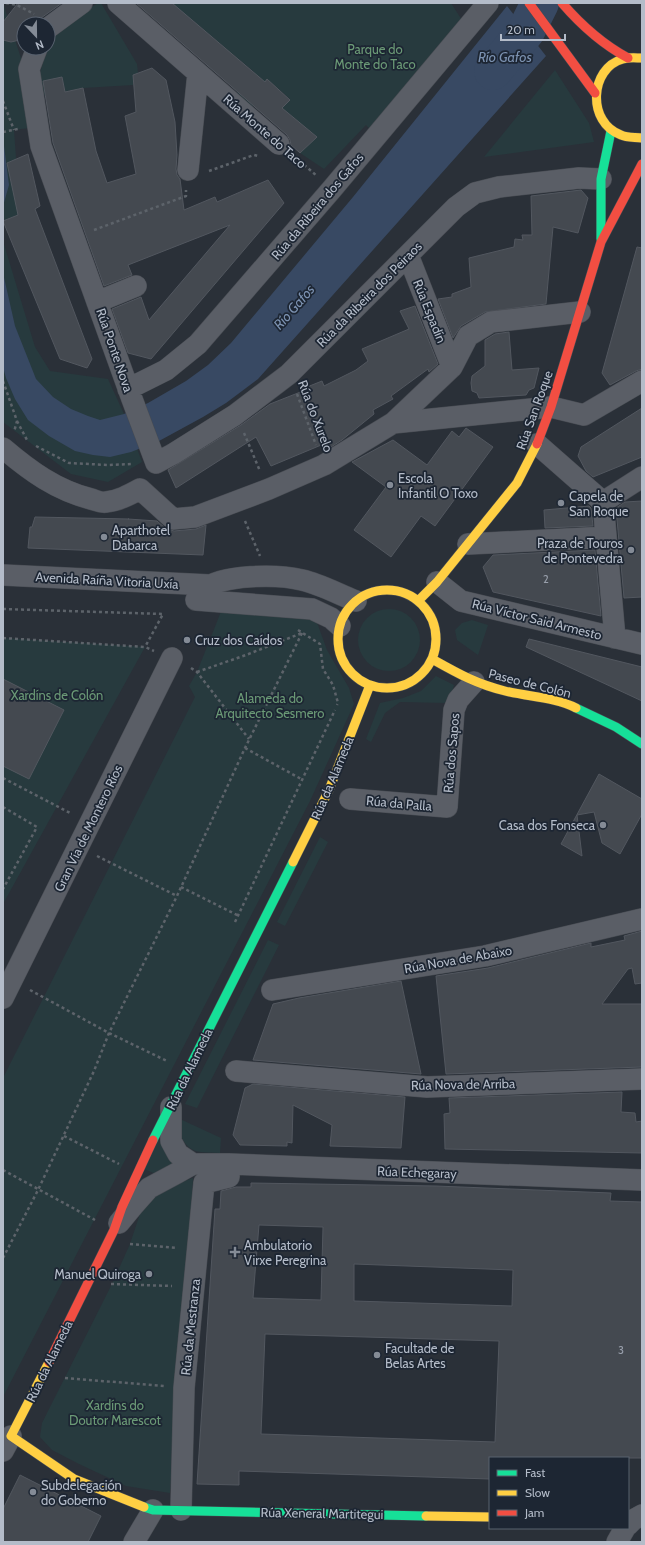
<svg xmlns="http://www.w3.org/2000/svg" width="645" height="1545" font-family="Cabin,sans-serif">
	<style>
		.green { fill: #273a3e }
		.water { fill: #384963 }
		.lines { fill: none; stroke-linecap: round; stroke-linejoin: round }
		.river { stroke: #384963; stroke-width: 38 }
		.building { fill: #444950; stroke: #52575f; fill-rule: evenodd }
		.street-casing { stroke: #484c53; stroke-width: 22 }
		.fast-casing { stroke: #484c53; stroke-width: 10 }
		.slow-casing { stroke: #484c53; stroke-width: 10 }
		.jam-casing { stroke: #484c53; stroke-width: 10 }
		.path { stroke: #5d636a; stroke-width: 2.5; stroke-dasharray: 3 3; stroke-linecap: butt }
		.street { stroke: #5a5e66; stroke-width: 21 }
		.fast { stroke: #16e098; stroke-width: 9 }
		.slow { stroke: #ffcf43; stroke-width: 9 }
		.jam { stroke: #f24e42; stroke-width: 9 }
		.poi-dot { fill: #848b96; stroke: #1d2633; stroke-width: 1.5 }
		.labels { text-anchor: middle; dominant-baseline: central; stroke-width: 3.5; stroke-linejoin: round; paint-order: stroke }
		.number-label { font-size: 11px; fill: #989fab }
		.park-label { font-size: 13px; fill: #6b9a76; stroke: #1d2633 }
		.street-label { font-size: 13px; fill: #b4bcc9; stroke: #1d2633 }
		.poi-label { font-size: 13px; fill: #b4bcc9; stroke: #1d2633; text-anchor: start }
		.water-label { font-size: 14px; font-style: italic; fill: #7c92b1; stroke: #1d2633 }
	</style>
	<rect width="100%" height="100%" fill="#2a3038"/>
	<!-- green -->
	<path class="green" d="M 3,3 L 33,95 L 37,127 L 14,130 L 20,214 L 3,222 Z
		M 98,3 L 101,3 L 137,64 L 138,73 L 133,75 L 133,85 L 83,88 L 40,96 L 37,82 L 52,34 Z
		M 167,3 L 451,3 L 467,28 L 376,136 L 366,125 L 324,169 L 300,153 L 317,137 L 282,108 L 290,99 L 267,79 L 251,110 L 235,95 L 254,72 L 186,15 Z
		M 555,70 L 589,123 L 594,142 L 484,157 Z
		M 3,241 L 35,347 L 50,371 L 108,379 L 124,414 L 142,462 L 108,482 L 71,474 L 3,422 Z
		M 226,599 L 310,603 L 327,650 L 349,688 L 354,704 L 310,801 L 3,1397 L 3,1078 L 195,697 L 189,686 L 197,672 Z
		M358 640a31 31 0 1 1 62 0a31 31 0 1 1-62 0Z
		M 472,620 L 488,625 L 478,655 L 457,640 L 455,630 L 462,623 Z
		M 3,638 L 145,647 L 3,904 Z
		M 436,676 L 454,685 L 449,703 L 400,702 L 385,713 L 371,742 L 366,739 L 380,703 L 403,698 L 421,691 Z
		M 320,837 L 328,842 L 285,926 L 277,922 Z
		M 268,940 L 279,945 L 197,1108 L 185,1104 Z
		M 180,1119 L 221,1138 L 220,1153 C 194,1152 189,1154 177,1129 Z
		M 162,1130 L 176,1166 L 156,1174 L 144,1169 Z
		M 193,1178 L 189,1249 L 177,1387 L 170,1493 L 126,1486 L 79,1464 L 52,1450 L 40,1437 L 42,1423 L 112,1284 L 130,1244 L 141,1211 L 157,1194 L 173,1185 Z"/>
	<!-- water -->
	<path class="water" d="M 507,6 L 546,56 L 258,379 L 226,403 L 203,417 L 159,441 L 131,452 L 110,457 L 93,455 L 75,451 L 49,436 L 28,420 L 15,399 L 6,378 L 3,367 L 3,273 L 15,326 L 36,379 L 53,397 L 71,409 L 88,416 L 100,420 L 124,414 L 148,403 L 186,381 L 208,365 L 231,343 L 353,197 Z
		M 3,138 L 9,185 L 3,206 Z"/>
	<g class="lines">
		<!-- river -->
		<path class="river" d="M 493,71 L 526,31 L 540,3"/>
	</g>
	<!-- building -->
	<path class="building" d="M 18,3 L 62,3 L 41,18 L 37,24 L 24,24 L 24,39 L 11,42 L 3,40 L 3,22 Z
		M 136,3 L 172,3 L 265,82 L 267,79 L 290,100 L 282,108 L 317,137 L 300,153 L 291,145 L 290,140 L 287,135 Z
		M 152,68 L 166,80 L 175,122 L 177,155 L 176,169 L 177,175 L 180,179 L 184,210 L 215,197 L 217,202 L 268,180 L 284,203 L 151,359 L 128,353 L 112,309 L 141,297 L 149,320 L 230,225 L 128,265 L 132,275 L 104,286 L 53,143 L 43,81 L 62,77 L 65,92 L 83,88 L 96,151 L 107,183 L 136,174 L 125,116 L 136,112 L 133,75 Z
		M 28,154 L 40,206 L 35,209 L 92,359 L 87,368 L 60,359 L 3,221 L 18,215 L 7,163 Z
		M 581,190 L 588,198 L 578,233 L 553,227 L 546,304 L 485,312 L 461,326 L 453,338 L 438,299 L 452,297 L 452,294 L 471,287 L 469,258 L 514,247 L 515,239 L 523,240 L 522,235 L 532,235 L 531,196 Z
		M 637,247 L 642,248 L 642,369 L 636,371 L 610,385 L 602,373 Z
		M 415,306 L 438,364 L 429,372 L 428,369 L 391,396 L 393,399 L 373,410 L 374,414 L 342,440 L 331,447 L 326,443 L 271,466 L 256,437 L 176,488 L 168,470 L 241,425 L 270,404 L 303,391 L 302,389 L 322,381 L 324,386 L 356,370 L 368,361 L 362,349 L 409,329 L 400,311 Z
		M 509,332 L 512,370 L 539,368 L 534,388 L 529,390 L 526,395 L 479,398 L 477,393 L 472,391 L 471,383 L 472,376 L 485,366 L 485,340 L 495,334 Z
		M 642,408 L 642,457 L 593,477 L 586,471 L 578,456 L 581,447 Z
		M 466,428 L 493,447 L 435,526 L 421,516 L 391,557 L 354,530 L 386,487 L 352,462 L 393,440 L 427,465 L 452,431 L 459,437 Z
		M 642,501 L 642,597 L 624,598 L 616,508 L 625,502 Z
		M 589,506 L 591,508 L 593,526 L 545,528 L 544,510 Z
		M 35,517 L 129,519 L 128,519 L 157,521 L 165,528 L 174,531 L 196,529 L 206,525 L 203,555 L 28,548 L 30,527 L 32,527 Z
		M 595,550 L 601,616 L 493,592 L 483,567 L 493,555 Z
		M 529,639 L 642,667 L 642,701 L 526,647 Z
		M 3,679 L 64,710 L 29,779 L 3,766 Z
		M 599,774 L 642,799 L 642,814 L 620,854 L 602,843 L 594,812 L 577,815 L 582,856 L 561,844 Z
		M 642,931 L 642,983 L 635,984 L 632,968 L 628,969 L 602,1004 L 642,1004 L 642,1067 L 446,1074 L 436,976 L 488,968 L 591,943 L 591,947 L 625,940 L 624,936 Z
		M 401,981 L 421,1074 L 253,1060 L 273,1004 L 299,998 Z
		M 253,1084 L 405,1097 L 401,1148 L 330,1146 L 332,1125 L 293,1105 L 292,1143 L 287,1142 L 287,1146 L 240,1145 L 233,1135 L 245,1088 Z
		M 622,1092 L 621,1112 L 635,1113 L 636,1122 L 642,1121 L 642,1153 L 445,1149 L 444,1114 L 450,1113 L 449,1098 Z
		M 251,1183 L 436,1186 L 611,1193 L 610,1201 L 642,1202 L 642,1458 L 490,1458 L 490,1479 L 239,1471 L 239,1485 L 197,1484 L 215,1209 L 220,1209 L 221,1191 L 236,1187 L 251,1187 ZM 259,1225 L 323,1227 L 321,1300 L 253,1298 ZM 354,1264 L 513,1270 L 512,1306 L 354,1301 ZM 265,1334 L 499,1341 L 495,1442 L 261,1434 Z
		M 20,1475 L 101,1516 L 88,1542 L 3,1542 L 3,1509 Z"/>
	<g class="lines">
		<!-- street casing -->
		<g class="street-casing">
			<path id="street" d="M 118,3 L 279,144
				M 48,28 L 82,3
				M 37,48 L 29,69 L 41,146 L 132,399 L 156,463
				M 188,170 L 198,73
				M 408,255 L 452,367
				M 97,302 L 136,286
				M 128,389 L 166,370 L 198,344 L 332,189 L 488,3
				M 393,423 L 551,407 L 584,415 L 642,381
				M 537,444 L 603,502
				M 3,448 C 30,471 56,490 91,499 C 95,500 101,503 106,502 C 118,501 129,495 140,489
				M 156,463 L 173,454 L 235,415 L 289,374 L 456,207 L 475,193 L 499,187 L 579,178 L 601,179
				M 140,489 L 173,519 L 195,517 L 269,489 L 324,465 L 393,423 L 452,367 L 468,336 L 491,322 L 580,312
				M 468,544 L 606,537
				M 3,575 L 210,585
				M 437,582 L 461,601 L 642,644
				M 340,626 L 331,618 L 312,609 L 196,600 C 198,596 199,592 202,590 C 223,574 277,574 302,580 C 320,584 338,594 356,601
				M 615,638 L 603,502 L 642,477
				M 350,799 L 447,807 L 454,710 L 458,700 L 474,682
				M 272,990 L 485,956 L 642,919
				M 3,998 L 172,658
				M 236,1071 L 427,1087 L 642,1079
				M 171,1107 L 171,1141 L 178,1154 L 193,1164
				M 119,1223 L 133,1206 L 149,1188 L 177,1173 L 193,1164 L 229,1164 L 642,1180
				M 3,1451 L 11,1436
				M 181,1510 L 184,1388 L 204,1183 L 229,1177 L 229,1164
				M 628,1525 L 633,1520 L 642,1515
				M 134,1542 L 153,1510
				M 617,1542 L 625,1528"/>
		</g>
		<!-- fast casing -->
		<g class="fast-casing">
			<path id="fast" d="M 601,239 L 601,179 L 611,131
				M 576,708 L 616,727 L 642,744
				M 153,1140 L 293,862
				M 144,1507 L 153,1510 L 426,1516"/>
		</g>
		<!-- slow casing -->
		<g class="slow-casing">
			<path id="slow" d="M 642,58 C 636,58 629,57 623,59 C 589,68 587,123 621,135 C 627,138 635,137 642,138
				M338 639a49 49 0 1 1 98 0a49 49 0 1 1-98 0Z
				M 418,601 L 437,582 L 517,483 L 537,444
				M 432,659 C 457,673 476,684 505,691 C 529,697 554,697 576,708
				M 293,862 L 329,790 L 370,685
				M 49,1362 L 11,1436 L 74,1479 L 144,1507
				M 426,1516 L 490,1517"/>
		</g>
		<!-- jam casing -->
		<g class="jam-casing">
			<path id="jam" d="M 529,3 L 595,93
				M 562,3 C 581,25 602,44 628,58
				M 537,444 L 551,407 L 601,242 L 642,164
				M 49,1362 L 114,1230 L 122,1207 L 153,1140"/>
		</g>
		<!-- path -->
		<path class="path" d="M 6,3 L 17,5 L 34,14
			M 3,101 L 14,130
			M 3,132 L 18,129
			M 295,157 L 317,176
			M 209,171 L 254,155 L 258,156
			M 94,230 L 186,196 L 186,190
			M 3,381 L 17,421 L 14,432
			M 297,394 L 316,445
			M 17,421 L 27,440
			M 244,433 L 260,471
			M 36,446 L 69,463 L 108,465 L 133,464
			M 245,521 L 260,556
			M 3,609 L 163,614 L 145,647
			M 298,630 L 320,644 L 323,669 L 333,685 L 338,703 L 337,705
			M 3,638 L 145,647 L 154,651
			M 191,668 L 197,672 L 249,739
			M 197,672 L 246,655 L 302,633
			M 245,748 L 303,780
			M 3,778 L 72,814
			M 3,807 L 37,827 L 3,889
			M 97,856 L 177,896
			M 181,887 L 239,916
			M 235,922 L 335,710
			M 30,990 L 109,1033 L 167,1061
			M 64,1136 L 119,1164
			M 3,1170 L 95,1220
			M 130,1244 L 177,1248
			M 3,1258 L 38,1190 L 94,1071 L 109,1033 L 177,896 L 245,748 L 303,631
			M 111,1284 L 172,1286
			M 65,1378 L 164,1386"/>
		<!-- street -->
		<use href="#street" class="street"/>
		<!-- fast -->
		<use href="#fast" class="fast"/>
		<!-- slow -->
		<use href="#slow" class="slow"/>
		<!-- jam -->
		<use href="#jam" class="jam"/>
	</g>
	<!-- markers -->
	<g class="poi-dot">
		<circle cx="390" cy="485" r="4"/>
		<circle cx="561" cy="503" r="4"/>
		<circle cx="104" cy="537" r="4"/>
		<circle cx="631" cy="550" r="4"/>
		<circle cx="187" cy="640" r="4"/>
		<circle cx="603" cy="825" r="4"/>
		<path d="M233 1246h4v4h4v4h-4v4h-4v-4h-4v-4h4z"/>
		<circle cx="149" cy="1274" r="4"/>
		<circle cx="377" cy="1355" r="4"/>
		<circle cx="33" cy="1492" r="4"/>
	</g>
	<g class="labels">
		<!-- number labels -->
		<g class="number-label">
			<text x="546" y="579">2</text>
			<text x="621" y="1350">3</text>
		</g>
		<!-- park labels -->
		<g class="park-label">
			<text x="375" y="49">Parque do<tspan x="375" dy="15">Monte do Taco</tspan></text>
			<text x="57" y="695">Xardíns de Colón</text>
			<text x="270" y="698">Alameda do<tspan x="270" dy="15">Arquitecto Sesmero</tspan></text>
			<text x="115" y="1405">Xardíns do<tspan x="115" dy="15">Doutor Marescot</tspan></text>
		</g>
		<!-- street labels -->
		<g class="street-label">
			<text transform="translate(265 131) rotate(41)">Rúa Monte do Taco</text>
			<text transform="translate(317 206) rotate(-50)">Rúa da Ribeira dos Gafos</text>
			<text transform="translate(369 294) rotate(-45)">Rúa da Ribeira dos Peiraos</text>
			<text transform="translate(430 311) rotate(68)">Rúa Espadín</text>
			<text transform="translate(115 350) rotate(71)">Rúa Ponte Nova</text>
			<text transform="translate(534 410) rotate(-70)">Rúa San Roque</text>
			<text transform="translate(316 416) rotate(69)">Rúa do Xurelo</text>
			<text transform="translate(107 580) rotate(3)">Avenida Raíña Vitoria Uxía</text>
			<text transform="translate(537 619) rotate(14)">Rúa Víctor Said Armesto</text>
			<text transform="translate(530 683) rotate(14)">Paseo de Colón</text>
			<text transform="translate(451 753) rotate(-85)">Rúa dos Sapos</text>
			<text transform="translate(332 778) rotate(-67)">Rúa da Alameda</text>
			<text transform="translate(399 803) rotate(5)">Rúa da Palla</text>
			<text transform="translate(88 828) rotate(-64)">Gran Vía de Montero Ríos</text>
			<text transform="translate(458 959) rotate(-10)">Rúa Nova de Abaixo</text>
			<text transform="translate(189 1069) rotate(-64)">Rúa da Alameda</text>
			<text transform="translate(463 1084) rotate(-1)">Rúa Nova de Arriba</text>
			<text transform="translate(417 1172) rotate(2)">Rúa Echegaray</text>
			<text transform="translate(190 1327) rotate(-84)">Rúa da Mestranza</text>
			<text transform="translate(49 1361) rotate(-64)">Rúa da Alameda</text>
			<text transform="translate(322 1513) rotate(1)">Rúa Xeneral Martitegui</text>
		</g>
		<!-- poi labels -->
		<g class="poi-label">
			<text x="398" y="478">Escola<tspan x="398" dy="15">Infantil O Toxo</tspan></text>
			<text x="569" y="496">Capela de<tspan x="569" dy="15">San Roque</tspan></text>
			<text x="112" y="530">Aparthotel<tspan x="112" dy="15">Dabarca</tspan></text>
			<text x="623" y="543" text-anchor="end">Praza de Touros<tspan x="623" dy="15">de Pontevedra</tspan></text>
			<text x="195" y="640">Cruz dos Caídos</text>
			<text x="595" y="825" text-anchor="end">Casa dos Fonseca</text>
			<text x="244" y="1245">Ambulatorio<tspan x="244" dy="15">Virxe Peregrina</tspan></text>
			<text x="141" y="1274" text-anchor="end">Manuel Quiroga</text>
			<text x="385" y="1348">Facultade de<tspan x="385" dy="15">Belas Artes</tspan></text>
			<text x="41" y="1485">Subdelegación<tspan x="41" dy="15">do Goberno</tspan></text>
		</g>
		<!-- water labels -->
		<g class="water-label">
			<text x="505" y="57">Río Gafos</text>
			<text transform="translate(294 307) rotate(-49)">Río Gafos</text>
		</g>
	</g>
	<!-- border -->
	<rect width="645" height="1545" fill="none" stroke="#b4bcc9" stroke-width="8"/>
	<!-- legend -->
	<rect x="489" y="1457" width="140" height="72" fill="#1d2633" stroke="#59626f"/>
	<rect x="497" y="1470" width="20" height="6" fill="#16e098" stroke="#59626f"/>
	<text x="525" y="1477" font-size="12" fill="#b4bcc9">Fast</text>
	<rect x="497" y="1490" width="20" height="6" fill="#ffcf43" stroke="#59626f"/>
	<text x="525" y="1497" font-size="12" fill="#b4bcc9">Slow</text>
	<rect x="497" y="1510" width="20" height="6" fill="#f24e42" stroke="#59626f"/>
	<text x="525" y="1517" font-size="12" fill="#b4bcc9">Jam</text>
	<!-- north arrow -->
	<g transform="translate(36 36) rotate(158)"><circle r="19" fill="#1d2633" stroke="#59626f"/>
	<path d="M0-3L7 15L0 10L-7 15Z" fill="#848b96"/>
	<text y="-6" font-size="11" font-weight="bold" text-anchor="middle" fill="#b4bcc9">N</text>
	</g>
	<!-- scale -->
	<path d="M501 34v6h64v-6" fill="none" stroke="#b4bcc9" stroke-width="2"/>
	<text x="507" y="34" font-size="12" fill="#b4bcc9" stroke="#1d2633" stroke-width="3" paint-order="stroke">20 m</text>
</svg>
